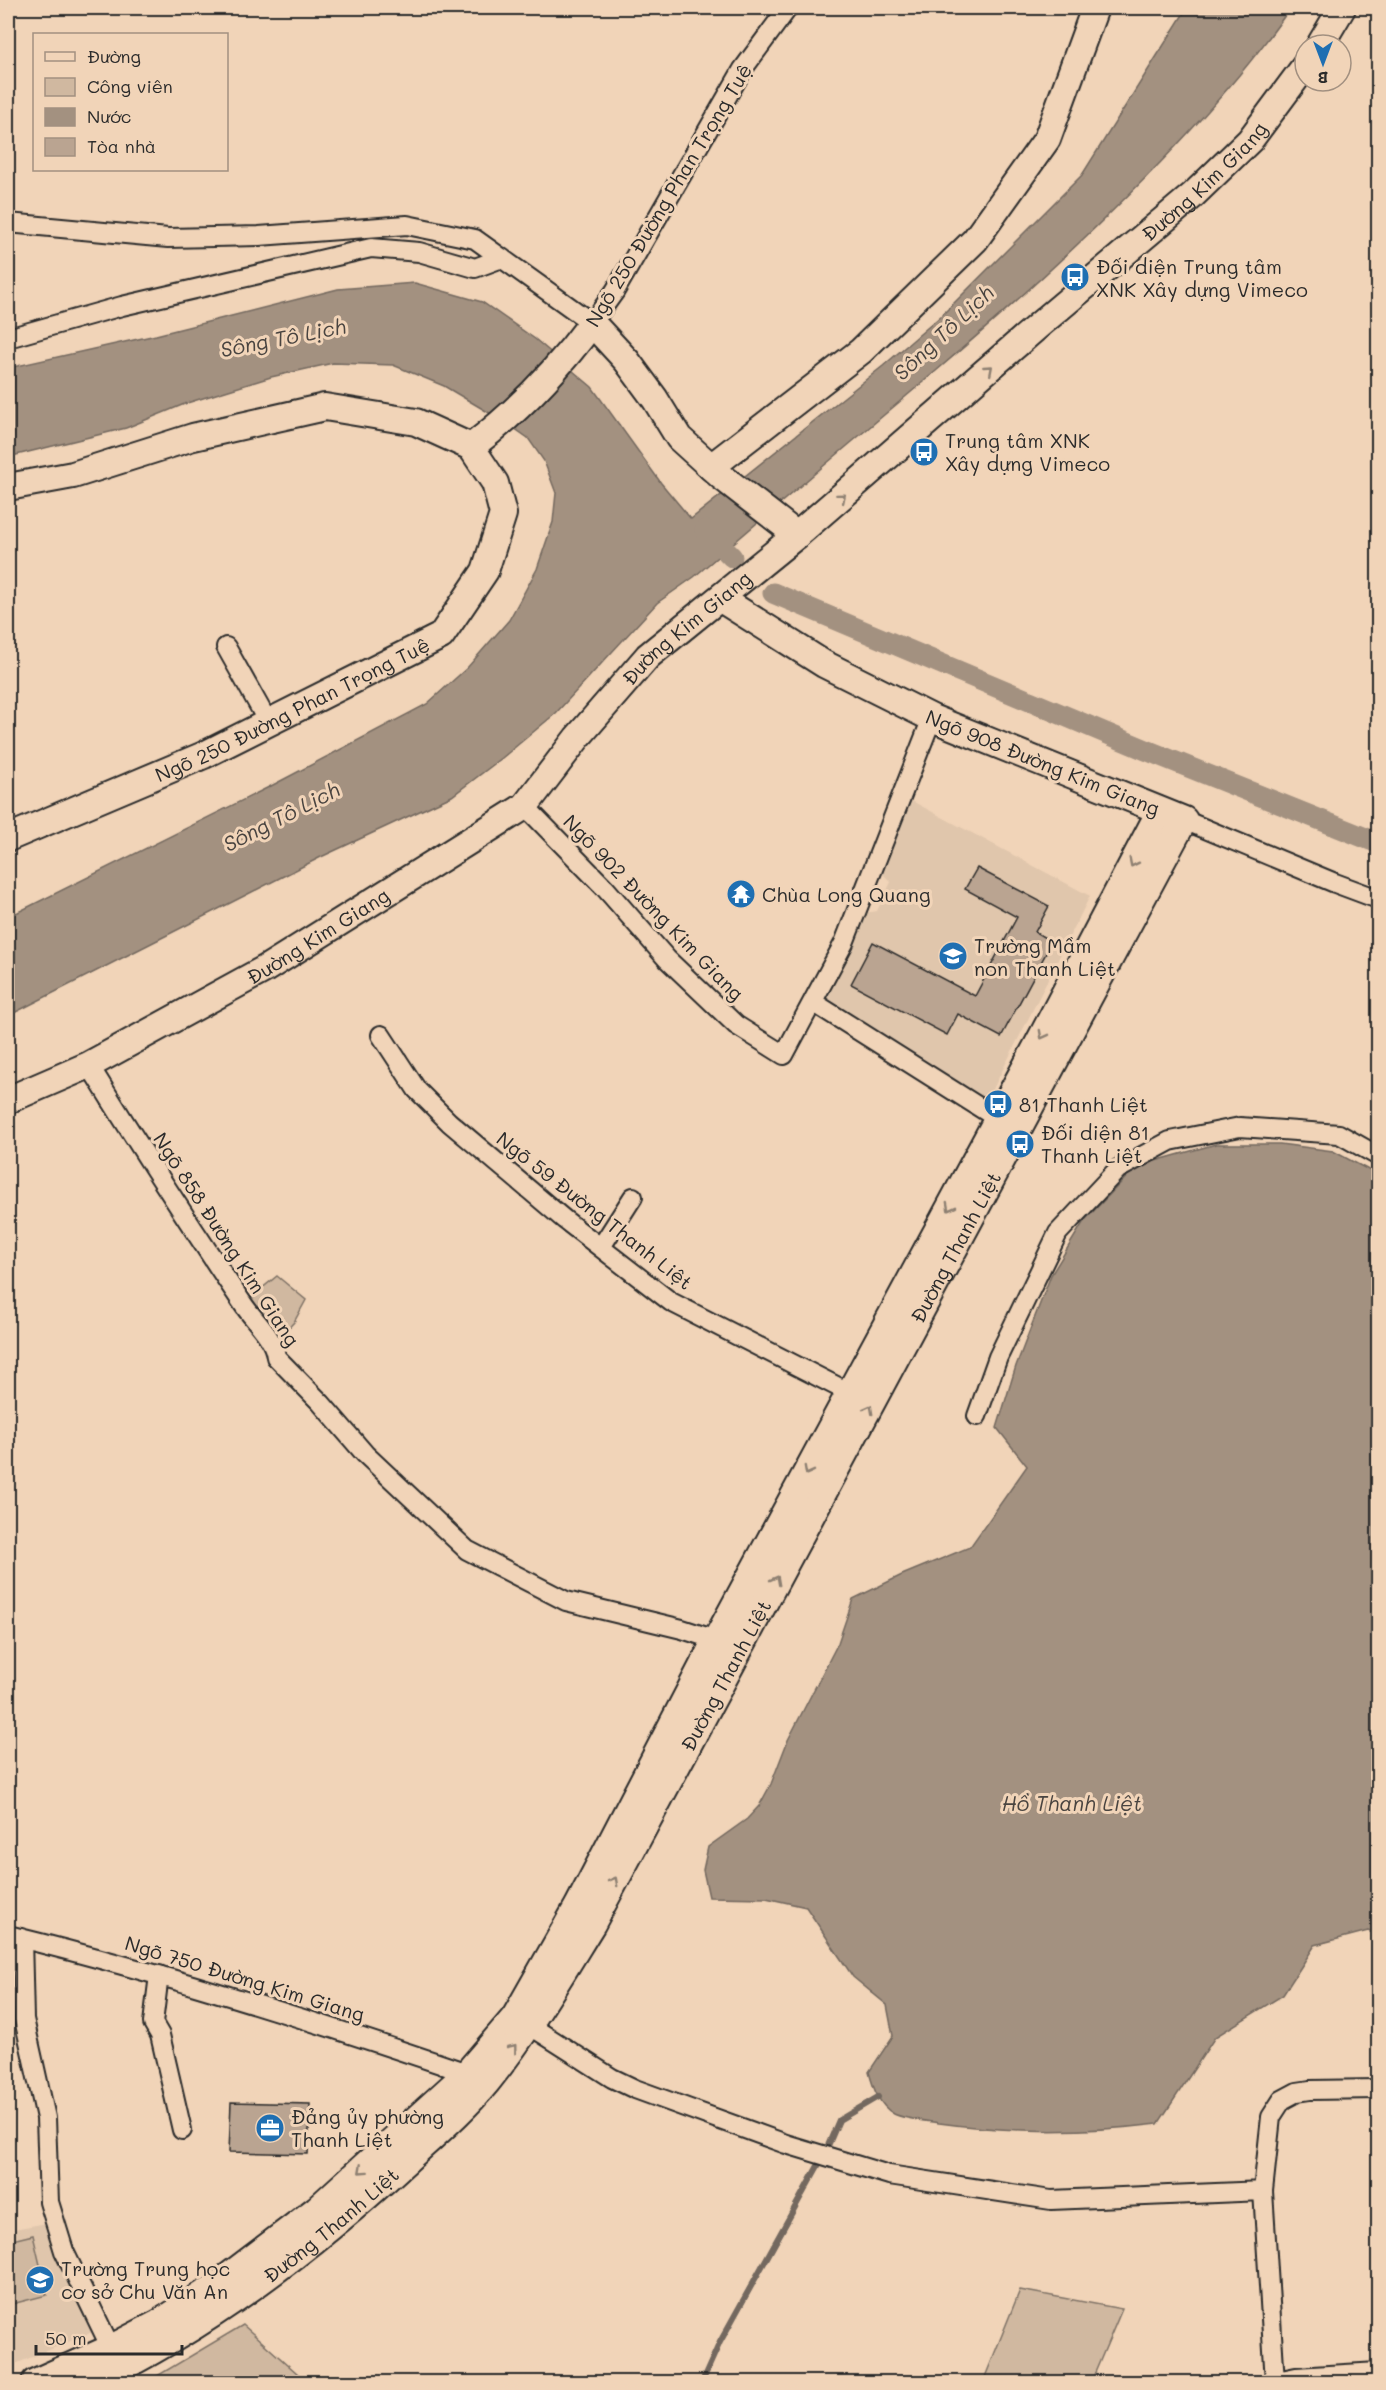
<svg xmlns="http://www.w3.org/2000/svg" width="1386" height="2390" font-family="Mali,sans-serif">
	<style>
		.built { fill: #e0c6ac }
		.green { fill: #d0b8a0; stroke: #7e7266; stroke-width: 1.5 }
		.water { fill: #a39180; stroke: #73685e; stroke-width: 1.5 }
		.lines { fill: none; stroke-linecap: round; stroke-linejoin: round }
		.stream { stroke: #73685e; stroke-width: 6 }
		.canal { stroke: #a39180; stroke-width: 21 }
		.building { fill: #baa491; stroke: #2b2b2b; stroke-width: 1.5 }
		.street-casing { stroke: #2b2b2b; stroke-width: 22 }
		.secondary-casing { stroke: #2b2b2b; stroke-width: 30 }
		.street { stroke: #f1d4b8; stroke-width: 18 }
		.secondary { stroke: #f1d4b8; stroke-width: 26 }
		.oneway { stroke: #8e8072 }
		.labels { text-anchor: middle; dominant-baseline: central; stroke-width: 6; stroke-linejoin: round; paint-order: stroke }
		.street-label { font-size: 20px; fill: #2b2b2b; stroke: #f1d4b8 }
		.poi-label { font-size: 20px; fill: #2b2b2b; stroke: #f1d4b8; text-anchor: start }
		.water-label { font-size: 21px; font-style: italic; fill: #494440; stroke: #f1d4b8 }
	</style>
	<rect width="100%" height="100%" fill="#f1d4b8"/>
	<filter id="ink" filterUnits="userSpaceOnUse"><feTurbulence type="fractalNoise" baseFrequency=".0167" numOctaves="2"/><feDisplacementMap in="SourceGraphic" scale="12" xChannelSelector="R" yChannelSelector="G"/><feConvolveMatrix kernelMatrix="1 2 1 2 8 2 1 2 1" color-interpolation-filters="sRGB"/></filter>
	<g filter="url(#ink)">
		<!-- built -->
		<path class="built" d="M 910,800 L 1090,896 L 987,1101 L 826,998 L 864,913 L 877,911 L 891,882 L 880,871 Z
			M 47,2223 L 95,2331 L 8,2367 L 8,2230 Z"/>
		<!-- green -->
		<path class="green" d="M 277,1276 L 306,1300 L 294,1322 L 280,1337 L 274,1333 L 249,1299 Z
			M 33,2235 L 47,2295 L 8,2305 L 8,2241 Z
			M 1020,2290 L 1122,2309 L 1091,2382 L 983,2382 Z
			M 243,2325 L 307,2382 L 147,2382 Z"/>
		<!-- water -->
		<path class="water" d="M 1187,8 L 1290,8 C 1261,51 1226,92 1190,131 C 1111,217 1025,295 936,371 C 855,439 774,508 694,577 L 657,603 L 556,713 L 502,758 L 452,796 L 321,857 L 8,1016 L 8,917 L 271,786 L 427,704 L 467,668 L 509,620 L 537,569 L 553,522 L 556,493 L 544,461 L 528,438 L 508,424 L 444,386 L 393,365 L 333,363 L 271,377 L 187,403 L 126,428 L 8,457 L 8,368 L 156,335 L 338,289 L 415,283 L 482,302 L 535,339 L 592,387 L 661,483 L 691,519 L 883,366 L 942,315 L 1082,175 Z
			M 1216,1144 L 1280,1144 L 1333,1151 L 1378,1175 L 1378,1935 L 1368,1931 L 1315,1945 L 1283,1995 L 1215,2037 L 1158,2124 C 1085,2133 1011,2133 939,2123 C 927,2121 904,2119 894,2114 C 879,2106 873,2087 869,2072 L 893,2036 L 887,2005 L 853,1977 L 806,1907 L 766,1898 L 709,1897 L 703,1870 L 708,1847 L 747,1819 L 759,1806 L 771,1784 L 788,1740 L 838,1643 L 853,1599 L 902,1575 L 970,1547 L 1027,1466 L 997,1428 L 1016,1366 L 1051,1275 L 1084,1221 L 1137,1166 Z"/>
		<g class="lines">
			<!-- stream -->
			<path class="stream" d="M 702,2382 L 720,2342 L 824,2155 L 839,2120 L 878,2097"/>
			<!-- canal -->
			<path class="canal" d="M 705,530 L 732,557
				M 773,593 L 1146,750 L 1378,843"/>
		</g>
		<!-- building -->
		<path class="building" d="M 977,868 L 1049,906 L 1035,932 L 1052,942 L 1001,1037 L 958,1014 L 947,1035 L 851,984 L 873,942 L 975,996 L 1017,917 L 965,889 Z
			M 231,2102 L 310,2104 L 308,2154 L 229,2152 Z"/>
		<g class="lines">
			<!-- street casing -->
			<g class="street-casing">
				<path id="street" d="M 8,223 L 168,238 L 259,236 L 407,225 L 475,239 L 592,323 L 615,291 L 743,69 L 788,8
					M 8,338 L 122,306 L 371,248 L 419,252 L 475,268 L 502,258
					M 226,647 L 268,722
					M 525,806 L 605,888 L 667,959 L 736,1025 L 784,1055 L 844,943 L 932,718
					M 1184,820 L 1335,883 L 1378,899
					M 813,1002 L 998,1119
					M 381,1035 L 417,1090 L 449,1122 L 565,1220 L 671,1302 L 850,1393
					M 89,1065 C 139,1146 190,1225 243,1304 C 254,1321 274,1337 276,1357 L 321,1403 L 365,1454 L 467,1550 L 566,1601 L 682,1629 L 716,1640
					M 601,1247 L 633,1197
					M 977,1416 L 998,1357 L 1058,1233 L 1118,1169 L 1170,1141 L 1240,1127 L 1339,1134 L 1378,1156
					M 8,1935 C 163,1973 315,2021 467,2073
					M 22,1938 L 24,2019 L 46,2118 L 49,2202 L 64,2251 L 111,2348
					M 159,1975 L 153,2023 L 160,2035 L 182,2130
					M 518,2018 L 612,2078 L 635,2089 L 786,2144 L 889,2175 L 1051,2200 L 1263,2191
					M 1272,2382 L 1296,2377 L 1378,2372
					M 1275,2382 L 1263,2191 L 1271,2117 L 1282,2100 L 1297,2092 L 1310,2090 L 1378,2089"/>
			</g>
			<!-- secondary casing -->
			<g class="secondary-casing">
				<g id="secondary">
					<path d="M 1320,45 L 1342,8"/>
					<path d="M 471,447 C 516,413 558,369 592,323 L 627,361 L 655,399 L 679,438 L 722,477 L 797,535"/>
					<path d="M 711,467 L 861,351 L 975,240 L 1047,139 L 1095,8"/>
					<path d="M 8,487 L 73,475 L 193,437 L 325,407 L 416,422 L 471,447"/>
					<path id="s1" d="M 8,838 L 204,755 L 441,636 L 485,571 L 503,514 L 495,483 L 471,447"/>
					<path id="s2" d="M 8,1100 L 89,1065 L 265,969 L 525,806 L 577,738 L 648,656 L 797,535 L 1039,325 L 1192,196 L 1250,140 L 1305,66"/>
					<path d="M 35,2382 L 111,2348 L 159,2323 L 213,2288 L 317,2209 L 467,2073 L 515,2017 L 578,1906 L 716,1640 L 1038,1044 L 1160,811"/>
					<path id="s3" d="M 93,2382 C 208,2327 312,2248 406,2161 C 433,2136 463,2111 487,2082 C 528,2031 558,1979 592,1924 L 1184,820 L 932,718 L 824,664 L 721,599"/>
				</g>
			</g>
			<!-- street -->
			<use href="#street" class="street"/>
			<!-- secondary -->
			<use href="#secondary" class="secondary"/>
		</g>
		<!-- one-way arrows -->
		<defs><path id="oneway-chevron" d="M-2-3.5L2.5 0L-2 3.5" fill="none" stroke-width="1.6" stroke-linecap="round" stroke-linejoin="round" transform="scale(1.5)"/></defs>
		<g class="oneway">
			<use href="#oneway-chevron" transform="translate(989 369) rotate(-41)"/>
			<use href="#oneway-chevron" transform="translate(842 497) rotate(-40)"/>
			<use href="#oneway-chevron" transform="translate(1133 863) rotate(117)"/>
			<use href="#oneway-chevron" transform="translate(1043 1035) rotate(118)"/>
			<use href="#oneway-chevron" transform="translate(950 1207) rotate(118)"/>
			<use href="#oneway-chevron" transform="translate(869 1409) rotate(-62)"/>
			<use href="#oneway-chevron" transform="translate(808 1471) rotate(118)"/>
			<use href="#oneway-chevron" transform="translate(776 1580) rotate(-62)"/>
			<use href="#oneway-chevron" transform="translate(614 1881) rotate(-62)"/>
			<use href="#oneway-chevron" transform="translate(513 2048) rotate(-52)"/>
			<use href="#oneway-chevron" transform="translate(362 2170) rotate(138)"/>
		</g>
	</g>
	<!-- icons -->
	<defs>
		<g id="bus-disc" transform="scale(1.5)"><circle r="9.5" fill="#1f6fb2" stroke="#f1d4b8"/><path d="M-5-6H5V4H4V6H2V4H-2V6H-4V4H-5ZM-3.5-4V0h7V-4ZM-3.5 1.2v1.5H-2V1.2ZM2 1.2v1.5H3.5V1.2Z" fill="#fff"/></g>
		<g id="temple-disc" transform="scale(1.5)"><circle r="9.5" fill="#1f6fb2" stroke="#f1d4b8"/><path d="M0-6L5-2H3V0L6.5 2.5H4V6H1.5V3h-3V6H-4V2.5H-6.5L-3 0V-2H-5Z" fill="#fff"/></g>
		<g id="school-disc" transform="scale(1.5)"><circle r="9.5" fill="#1f6fb2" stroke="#f1d4b8"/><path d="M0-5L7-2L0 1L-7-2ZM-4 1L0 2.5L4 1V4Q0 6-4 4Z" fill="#fff"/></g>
		<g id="office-disc" transform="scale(1.5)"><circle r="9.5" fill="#1f6fb2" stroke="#f1d4b8"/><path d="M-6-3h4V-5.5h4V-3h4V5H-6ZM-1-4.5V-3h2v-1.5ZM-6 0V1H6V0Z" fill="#fff"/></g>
	</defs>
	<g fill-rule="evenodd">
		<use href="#bus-disc" x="1075" y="277"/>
		<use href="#bus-disc" x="924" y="452"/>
		<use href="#temple-disc" x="741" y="894"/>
		<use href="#school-disc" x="953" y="956"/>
		<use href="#bus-disc" x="998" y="1104"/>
		<use href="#bus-disc" x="1020" y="1144"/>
		<use href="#office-disc" x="270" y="2128"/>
		<use href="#school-disc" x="40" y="2280"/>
	</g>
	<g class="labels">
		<!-- street labels -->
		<g class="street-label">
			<text stroke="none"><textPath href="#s2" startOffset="1521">Đường Kim Giang</textPath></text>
			<text transform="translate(668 195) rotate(-59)">Ngõ 250 Đường Phan Trọng Tuệ</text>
			<text stroke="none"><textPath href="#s2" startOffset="837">Đường Kim Giang</textPath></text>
			<text stroke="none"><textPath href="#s1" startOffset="312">Ngõ 250 Đường Phan Trọng Tuệ</textPath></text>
			<text transform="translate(1043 762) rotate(22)">Ngõ 908 Đường Kim Giang</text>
			<text transform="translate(654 907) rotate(46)">Ngõ 902 Đường Kim Giang</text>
			<text stroke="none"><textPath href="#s2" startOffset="351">Đường Kim Giang</textPath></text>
			<text transform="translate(595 1210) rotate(38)">Ngõ 59 Đường Thanh Liệt</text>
			<text transform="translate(227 1239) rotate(57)">Ngõ 858 Đường Kim Giang</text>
			<text stroke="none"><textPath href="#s3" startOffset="1456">Đường Thanh Liệt</textPath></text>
			<text stroke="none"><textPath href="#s3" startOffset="970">Đường Thanh Liệt</textPath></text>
			<text transform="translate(245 1978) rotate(17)">Ngõ 750 Đường Kim Giang</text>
			<text stroke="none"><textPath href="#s3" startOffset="286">Đường Thanh Liệt</textPath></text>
		</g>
		<!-- poi labels -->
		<g class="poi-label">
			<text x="1096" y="266">Đối diện Trung tâm<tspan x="1096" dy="23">XNK Xây dựng Vimeco</tspan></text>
			<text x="945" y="440">Trung tâm XNK<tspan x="945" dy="23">Xây dựng Vimeco</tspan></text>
			<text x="762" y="894">Chùa Long Quang</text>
			<text x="974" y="945">Trường Mầm<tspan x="974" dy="23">non Thanh Liệt</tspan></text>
			<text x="1019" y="1104">81 Thanh Liệt</text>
			<text x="1041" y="1132">Đối diện 81<tspan x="1041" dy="23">Thanh Liệt</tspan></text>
			<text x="291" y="2116">Đảng ủy phường<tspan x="291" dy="23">Thanh Liệt</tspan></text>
			<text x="61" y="2268">Trường Trung học<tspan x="61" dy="23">cơ sở Chu Văn An</tspan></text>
		</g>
		<!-- water labels -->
		<g class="water-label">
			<text transform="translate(943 332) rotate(-43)">Sông Tô Lịch</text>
			<text transform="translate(283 337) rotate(-11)">Sông Tô Lịch</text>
			<text transform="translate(281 816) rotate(-27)">Sông Tô Lịch</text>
			<text x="1072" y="1802">Hồ Thanh Liệt</text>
		</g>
	</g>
	<!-- margin -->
	<rect width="1386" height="2390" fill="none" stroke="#f1d4b8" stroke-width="30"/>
	<rect x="15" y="15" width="1356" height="2360" fill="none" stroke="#2b2b2b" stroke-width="2" filter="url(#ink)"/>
	<!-- legend -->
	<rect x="33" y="33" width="195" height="138" fill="#f1d4b8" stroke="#a29080" stroke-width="1.5"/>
	<rect x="45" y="52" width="30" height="9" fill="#f1d4b8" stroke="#a29080" stroke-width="1.5"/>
	<text x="87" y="63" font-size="18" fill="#2b2b2b">Đường</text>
	<rect x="45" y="78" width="30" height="18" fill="#d0b8a0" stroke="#a29080" stroke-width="1.5"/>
	<text x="87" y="93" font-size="18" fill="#2b2b2b">Công viên</text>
	<rect x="45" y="108" width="30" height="18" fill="#a39180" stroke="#a29080" stroke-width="1.5"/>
	<text x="87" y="123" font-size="18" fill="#2b2b2b">Nước</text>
	<rect x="45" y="138" width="30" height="18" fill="#baa491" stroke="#a29080" stroke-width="1.5"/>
	<text x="87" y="153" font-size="18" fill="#2b2b2b">Tòa nhà</text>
	<!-- north arrow -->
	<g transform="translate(1323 63) rotate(180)"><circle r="28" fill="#f1d4b8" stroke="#a29080" stroke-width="1.5"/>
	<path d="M0-4.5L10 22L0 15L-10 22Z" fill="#1f6fb2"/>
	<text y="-9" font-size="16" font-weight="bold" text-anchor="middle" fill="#2b2b2b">B</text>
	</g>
	<!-- scale -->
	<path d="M36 2345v9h146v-9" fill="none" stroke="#2b2b2b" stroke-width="3"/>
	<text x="45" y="2345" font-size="18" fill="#2b2b2b" stroke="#f1d4b8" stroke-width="4.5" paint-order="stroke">50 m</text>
</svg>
